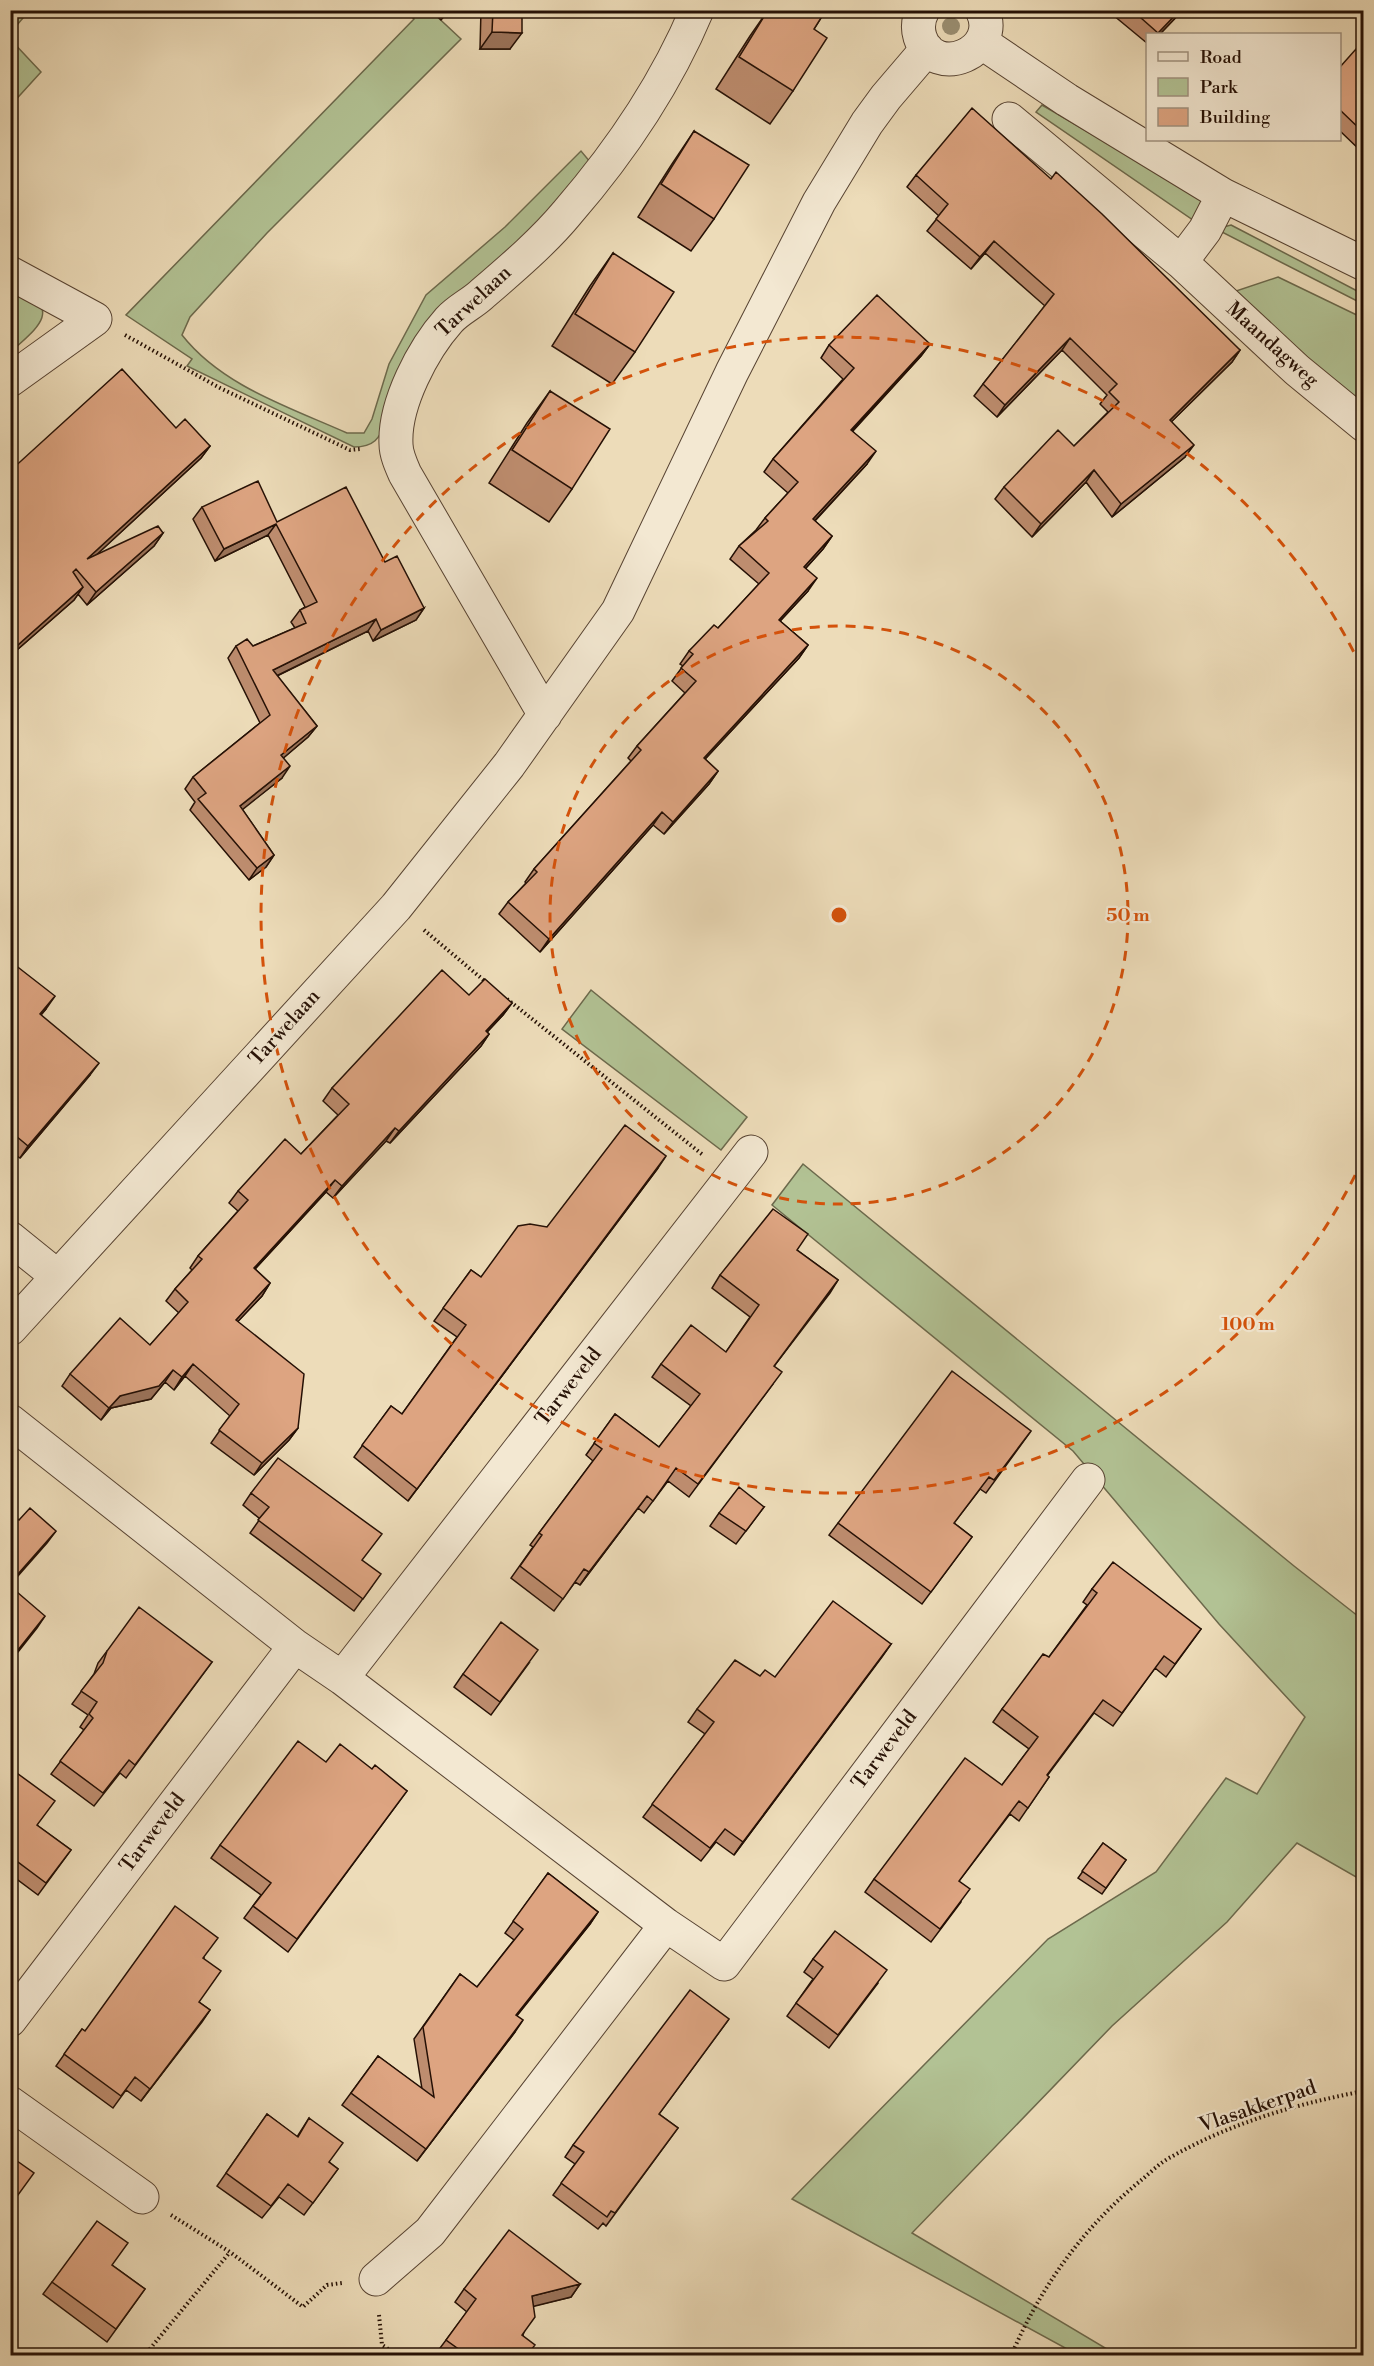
<svg xmlns="http://www.w3.org/2000/svg" width="1374" height="2366" font-family="'Libre Bodoni',serif">
	<style>
		.green { fill: #b2c294; stroke: #6c694c; stroke-width: 1.5 }
		.lines { fill: none; stroke-linecap: round; stroke-linejoin: round }
		.minor-casing { stroke: #574332; stroke-width: 35 }
		.path { stroke: #251005; stroke-width: 4; stroke-dasharray: 1.5 3; stroke-linecap: butt }
		.minor { stroke: #f3e8d2; stroke-width: 33 }
		.tree { fill: #9a8e72 }
		.wall { fill: #be8d6f; stroke: #251005; stroke-width: 1.5 }
		.shaded-wall { fill: #9b735a; stroke: #251005; stroke-width: 1.5 }
		.building { fill: #dda481; stroke: #251005; stroke-width: 1.5 }
		.ring { fill: none; stroke: #d4520b; stroke-width: 3; stroke-dasharray: 10 8 }
		.labels { text-anchor: middle; dominant-baseline: central; stroke-width: 4.5; stroke-linejoin: round; paint-order: stroke }
		.street-label { font-size: 20px; fill: #251005; stroke: #f3e8d2 }
		.centre { fill: #d4520b; stroke: #f3e8d2; stroke-width: 3 }
		.ring-label { font-size: 18px; text-anchor: middle; font-weight: bold; fill: #d4520b; stroke: #f3e8d2; stroke-width: 4.5; stroke-linejoin: round; paint-order: stroke }
	</style>
	<rect width="100%" height="100%" fill="#eddcb9"/>
	<filter id="stains"><feTurbulence type="fractalNoise" baseFrequency=".00333" numOctaves="4"/><feColorMatrix values="0 0 0 0 .2 0 0 0 0 .09 0 0 0 0 .02 0 0 0 .5 -.17"/></filter>
	<radialGradient id="worn" r=".72"><stop offset=".6" stop-color="#630" stop-opacity="0"/><stop offset="1" stop-color="#630" stop-opacity=".3"/></radialGradient>
	<!-- green -->
	<path class="green" d="M 11,10 L 29,11 L 11,32 L 10,11 Z
		M 406,11 L 431,11 L 461,39 L 267,233 L 190,317 L 182,335 C 222,386 289,407 347,433 L 364,433 L 372,419 L 389,364 L 426,295 L 505,227 L 581,151 L 591,163 L 387,421 C 379,439 374,447 354,447 L 187,366 L 192,359 L 126,315 L 414,19 Z
		M 10,39 L 41,72 L 11,105 L 10,105 Z
		M 1042,105 L 1210,203 L 1193,220 L 1036,112 Z
		M 1231,225 L 1363,294 L 1363,304 L 1216,229 Z
		M 1278,277 L 1363,318 L 1363,413 L 1230,293 Z
		M 25,291 C 63,313 31,332 11,352 L 11,293 Z
		M 591,990 L 747,1117 L 721,1150 L 562,1029 Z
		M 803,1164 L 1294,1566 L 1363,1620 L 1363,1881 L 1297,1843 L 1227,1922 L 1112,2026 L 912,2233 L 1117,2355 L 1078,2355 L 792,2199 L 1048,1939 L 1156,1872 L 1226,1778 L 1257,1794 L 1305,1717 L 1219,1624 L 1073,1451 L 772,1205 Z"/>
	<g class="lines">
		<!-- minor casing -->
		<g class="minor-casing">
			<path id="minor" d="M 923,10 C 918,19 917,27 920,37 C 934,81 1003,52 982,10
				M 981,42 L 1067,100 L 1223,195 L 1364,264
				M 1009,119 L 1181,262 L 1297,370 L 1364,425
				M 1181,262 L 1205,230 L 1223,195
				M 10,273 L 95,319 L 10,380
				M 545,715 L 405,474 C 401,465 396,454 396,444 C 394,404 423,349 449,320 C 458,310 471,304 481,295 C 510,270 543,242 567,213 C 619,153 666,84 697,10
				M 751,1152 L 342,1678 L 666,1925 L 724,1964 L 1088,1480
				M 10,1238 L 57,1276
				M 10,1329 L 396,907 L 509,765 L 618,611 L 732,372 L 819,202 L 867,123 L 886,97 L 927,49
				M 10,1421 L 295,1646
				M 10,2020 L 295,1646 L 342,1678
				M 10,2103 L 142,2197
				M 376,2279 L 430,2232 L 666,1925"/>
		</g>
		<!-- path -->
		<path class="path" d="M 125,335 L 220,388 L 350,450 L 360,449
			M 424,930 L 487,983
			M 507,999 L 703,1155
			M 171,2215 L 230,2252 L 303,2307 L 327,2285 L 342,2283
			M 379,2315 L 382,2345 L 399,2356
			M 144,2356 L 230,2252
			M 1011,2356 C 1040,2288 1082,2229 1139,2182 C 1149,2174 1159,2163 1171,2157 C 1231,2123 1296,2104 1364,2091"/>
		<!-- minor -->
		<use href="#minor" class="minor"/>
	</g>
	<!-- trees -->
	<circle class="tree" cx="951" cy="26" r="9"/>
	<!-- wall -->
	<path class="wall" d="M 431,10 L 450,10 L 441,20 Z
		M 481,10 L 522,10 L 510,49 L 480,49 Z
		M 768,10 L 826,10 L 814,29 L 793,91 L 770,124 L 716,89 L 750,36 Z
		M 1107,10 L 1183,10 L 1160,34 L 1148,34 L 1148,44 Z
		M 1364,56 L 1364,154 L 1340,131 L 1340,67 Z
		M 694,131 L 714,219 L 691,251 L 638,217 L 672,164 Z
		M 916,175 L 1240,350 L 1232,362 L 1171,422 L 1185,457 L 1112,517 L 1086,482 L 1032,537 L 995,499 L 1004,487 L 1074,446 L 1108,412 L 1100,404 L 1107,395 L 1062,350 L 997,417 L 974,396 L 983,384 L 1045,306 L 985,253 L 971,269 L 927,231 L 939,216 L 907,187 Z
		M 613,253 L 635,352 L 612,384 L 552,346 L 590,286 Z
		M 930,344 L 921,356 L 853,431 L 867,464 L 815,521 L 832,536 L 823,549 L 806,568 L 808,591 L 780,621 L 808,645 L 799,658 L 705,759 L 718,771 L 709,784 L 664,834 L 653,825 L 540,952 L 499,914 L 508,902 L 526,883 L 525,882 L 534,869 L 631,761 L 628,758 L 637,746 L 685,693 L 672,681 L 683,666 L 680,664 L 689,651 L 718,628 L 759,584 L 730,559 L 739,546 L 756,530 L 765,518 L 788,493 L 764,472 L 773,459 L 843,379 L 821,358 L 829,345 Z
		M 550,391 L 572,489 L 549,522 L 489,483 L 527,423 Z
		M 176,428 L 210,446 L 201,458 L 96,555 L 163,533 L 154,546 L 87,605 L 78,594 L 74,600 L 10,656 Z
		M 202,507 L 277,522 L 385,562 L 424,608 L 416,620 L 373,641 L 368,631 L 277,676 L 317,726 L 308,737 L 283,758 L 282,778 L 242,809 L 274,855 L 266,867 L 249,880 L 190,810 L 195,802 L 185,789 L 193,777 L 260,723 L 228,658 L 236,646 L 253,646 L 295,628 L 291,622 L 300,610 L 305,607 L 268,535 L 215,561 L 193,519 Z
		M 10,961 L 46,1009 L 41,1015 L 90,1075 L 20,1158 L 10,1151 Z
		M 469,995 L 512,1003 L 503,1015 L 487,1032 L 489,1034 L 481,1046 L 390,1143 L 386,1141 L 333,1198 L 326,1192 L 255,1269 L 270,1283 L 262,1296 L 237,1322 L 298,1428 L 289,1440 L 254,1475 L 211,1443 L 230,1416 L 185,1376 L 174,1390 L 165,1382 L 151,1399 L 111,1408 L 101,1420 L 62,1386 L 70,1374 L 150,1345 L 179,1313 L 166,1301 L 175,1289 L 192,1270 L 190,1268 L 198,1256 L 238,1211 L 229,1203 L 238,1191 L 301,1154 L 338,1115 L 323,1101 L 332,1088 Z
		M 658,1168 L 408,1501 L 354,1457 L 391,1406 L 402,1414 L 457,1337 L 434,1321 L 471,1270 L 481,1277 L 547,1227 Z
		M 797,1250 L 838,1280 L 774,1366 L 773,1384 L 689,1497 L 668,1481 L 644,1513 L 638,1508 L 580,1585 L 575,1582 L 554,1611 L 511,1578 L 533,1547 L 530,1545 L 593,1461 L 586,1455 L 615,1414 L 659,1447 L 691,1406 L 652,1377 L 661,1364 L 726,1352 L 750,1317 L 712,1288 L 720,1275 Z
		M 1031,1431 L 986,1493 L 980,1489 L 954,1523 L 972,1537 L 922,1604 L 829,1535 L 838,1523 Z
		M 251,1493 L 362,1561 L 372,1586 L 354,1611 L 250,1533 L 260,1519 L 243,1505 Z
		M 764,1507 L 736,1544 L 710,1526 L 719,1513 Z
		M 1092,1589 L 1201,1629 L 1166,1677 L 1155,1668 L 1113,1726 L 1094,1713 L 1047,1776 L 1049,1777 L 1019,1821 L 1010,1814 L 959,1881 L 961,1902 L 931,1942 L 865,1892 L 874,1879 L 1002,1785 L 1029,1749 L 993,1722 L 1002,1709 L 1049,1657 L 1087,1605 L 1083,1602 Z
		M 891,1644 L 734,1855 L 716,1842 L 701,1861 L 643,1817 L 705,1734 L 688,1722 L 697,1709 L 760,1676 L 775,1677 Z
		M 107,1651 L 212,1662 L 126,1778 L 120,1773 L 94,1806 L 51,1774 L 84,1730 L 80,1727 L 88,1715 L 72,1704 L 94,1674 L 98,1663 Z
		M 529,1663 L 491,1715 L 454,1687 L 463,1674 Z
		M 326,1762 L 372,1769 L 407,1791 L 288,1952 L 244,1918 L 261,1895 L 211,1858 L 220,1845 Z
		M 10,1768 L 38,1826 L 71,1850 L 38,1895 L 10,1874 Z
		M 1103,1843 L 1126,1860 L 1102,1894 L 1078,1878 Z
		M 548,1873 L 598,1912 L 590,1924 L 517,2015 L 515,2032 L 417,2161 L 342,2105 L 378,2056 L 422,2089 L 414,2039 L 460,1974 L 477,1987 L 514,1940 L 505,1933 Z
		M 204,1958 L 199,2002 L 210,2010 L 141,2101 L 126,2090 L 113,2108 L 56,2066 L 82,2029 L 85,2031 Z
		M 813,1959 L 878,1983 L 829,2048 L 787,2016 L 813,1979 L 804,1972 Z
		M 729,2019 L 659,2114 L 678,2128 L 606,2226 L 603,2223 L 598,2229 L 553,2195 L 575,2164 L 565,2157 L 573,2145 Z
		M 267,2114 L 297,2137 L 309,2118 L 329,2162 L 338,2169 L 304,2215 L 279,2197 L 262,2218 L 217,2186 Z
		M 112,2265 L 145,2289 L 107,2342 L 43,2294 L 52,2282 Z
		M 580,2284 L 571,2297 L 533,2306 L 523,2335 L 528,2355 L 441,2355 L 437,2352 L 467,2312 L 455,2302 L 464,2289 Z"/>
	<!-- shaded-wall -->
	<path class="shaded-wall" d="M 1180,10 L 1183,10 L 1160,34 L 1157,34 Z
		M 492,32 L 522,33 L 510,49 L 480,49 Z
		M 994,241 L 985,253 L 971,269 L 980,257 Z
		M 1070,338 L 1062,350 L 997,417 L 1005,405 Z
		M 930,344 L 921,356 L 842,442 L 851,430 Z
		M 1240,350 L 1232,362 L 1161,432 L 1170,420 Z
		M 1194,445 L 1185,457 L 1112,517 L 1121,504 Z
		M 210,446 L 201,458 L 78,572 L 87,559 Z
		M 876,451 L 867,464 L 804,532 L 813,519 Z
		M 1094,470 L 1086,482 L 1032,537 L 1041,524 Z
		M 276,524 L 268,535 L 215,561 L 224,549 Z
		M 163,533 L 154,546 L 87,605 L 96,592 Z
		M 832,536 L 823,549 L 795,580 L 804,567 Z
		M 817,578 L 808,591 L 770,632 L 779,620 Z
		M 83,587 L 74,600 L 10,656 L 10,652 Z
		M 424,608 L 416,620 L 373,641 L 381,630 Z
		M 376,619 L 368,631 L 264,682 L 273,670 Z
		M 808,645 L 799,658 L 695,770 L 704,758 Z
		M 317,726 L 308,737 L 273,767 L 281,755 Z
		M 290,766 L 282,778 L 232,818 L 240,806 Z
		M 718,771 L 709,784 L 664,834 L 673,822 Z
		M 662,812 L 653,825 L 540,952 L 549,939 Z
		M 274,855 L 266,867 L 249,880 L 257,868 Z
		M 55,996 L 46,1009 L 31,1026 L 40,1014 Z
		M 512,1003 L 503,1015 L 477,1043 L 486,1031 Z
		M 489,1034 L 481,1046 L 390,1143 L 399,1131 Z
		M 99,1063 L 90,1075 L 20,1158 L 28,1146 Z
		M 395,1128 L 386,1141 L 333,1198 L 342,1186 Z
		M 666,1156 L 658,1168 L 408,1501 L 417,1489 Z
		M 335,1180 L 326,1192 L 245,1280 L 254,1268 Z
		M 838,1280 L 830,1293 L 765,1378 L 774,1366 Z
		M 270,1283 L 262,1296 L 227,1333 L 236,1320 Z
		M 193,1364 L 185,1376 L 174,1390 L 182,1377 Z
		M 173,1370 L 165,1382 L 151,1399 L 111,1408 L 101,1420 L 109,1408 L 120,1396 Z
		M 298,1428 L 289,1440 L 254,1475 L 262,1463 Z
		M 647,1496 L 638,1508 L 580,1585 L 589,1572 Z
		M 56,1531 L 47,1543 L 10,1585 L 10,1583 Z
		M 45,1616 L 37,1628 L 10,1662 L 10,1660 Z
		M 891,1644 L 882,1657 L 734,1855 L 743,1842 Z
		M 598,1912 L 590,1924 L 508,2027 L 516,2015 Z
		M 210,2010 L 202,2022 L 141,2101 L 150,2089 Z
		M 523,2020 L 515,2032 L 417,2161 L 426,2149 Z
		M 580,2284 L 571,2297 L 523,2309 L 532,2296 Z"/>
	<!-- building -->
	<path class="building" d="M 493,10 L 522,10 L 522,33 L 492,32 Z
		M 768,10 L 826,10 L 814,29 L 827,38 L 793,91 L 739,57 Z
		M 1132,10 L 1180,10 L 1158,33 Z
		M 1356,49 L 1364,56 L 1364,133 L 1340,110 L 1340,67 Z
		M 972,108 L 1051,179 L 1056,172 L 1102,214 L 1240,350 L 1170,420 L 1194,445 L 1121,504 L 1094,470 L 1041,524 L 1004,487 L 1058,430 L 1074,446 L 1119,402 L 1109,392 L 1117,384 L 1070,338 L 1005,405 L 983,384 L 1054,294 L 994,241 L 980,257 L 936,219 L 948,204 L 916,175 Z
		M 694,131 L 749,165 L 714,219 L 661,184 Z
		M 613,253 L 674,292 L 635,352 L 575,314 Z
		M 877,295 L 930,344 L 851,430 L 876,451 L 813,519 L 832,536 L 804,567 L 817,578 L 779,620 L 808,645 L 704,758 L 718,771 L 673,822 L 662,812 L 549,939 L 508,902 L 537,872 L 534,869 L 641,750 L 637,746 L 696,681 L 681,668 L 693,654 L 689,651 L 714,625 L 718,628 L 769,573 L 739,546 L 768,521 L 765,518 L 798,482 L 773,459 L 854,368 L 829,345 Z
		M 122,369 L 176,428 L 185,419 L 210,446 L 87,559 L 158,526 L 163,533 L 96,592 L 76,569 L 73,572 L 83,587 L 10,652 L 10,471 Z
		M 550,391 L 610,429 L 572,489 L 512,450 Z
		M 258,481 L 277,522 L 346,487 L 385,562 L 397,556 L 424,608 L 381,630 L 376,619 L 273,670 L 317,726 L 281,755 L 290,766 L 240,806 L 274,855 L 257,868 L 198,799 L 206,793 L 193,777 L 270,715 L 236,646 L 247,639 L 253,646 L 306,623 L 300,610 L 317,602 L 276,524 L 224,549 L 202,507 Z
		M 10,961 L 55,996 L 40,1014 L 99,1063 L 28,1146 L 10,1131 Z
		M 442,970 L 469,995 L 485,979 L 512,1003 L 486,1031 L 489,1034 L 399,1131 L 395,1128 L 342,1186 L 335,1180 L 254,1268 L 270,1283 L 236,1320 L 304,1374 L 298,1428 L 262,1463 L 219,1430 L 239,1404 L 193,1364 L 182,1377 L 173,1370 L 159,1386 L 120,1396 L 109,1408 L 70,1374 L 120,1318 L 150,1345 L 188,1302 L 175,1289 L 202,1259 L 198,1256 L 248,1200 L 238,1191 L 285,1139 L 301,1154 L 349,1104 L 332,1088 Z
		M 625,1125 L 666,1156 L 417,1489 L 362,1445 L 391,1406 L 402,1414 L 466,1325 L 443,1308 L 471,1270 L 481,1277 L 518,1226 L 530,1224 L 547,1227 Z
		M 773,1209 L 808,1234 L 797,1250 L 838,1280 L 774,1366 L 782,1372 L 698,1484 L 676,1468 L 653,1501 L 647,1496 L 589,1572 L 584,1569 L 563,1599 L 520,1566 L 542,1535 L 539,1533 L 602,1449 L 594,1443 L 615,1414 L 659,1447 L 700,1394 L 661,1364 L 691,1325 L 726,1352 L 759,1305 L 720,1275 Z
		M 952,1371 L 1031,1431 L 994,1480 L 989,1477 L 954,1523 L 972,1537 L 931,1592 L 838,1523 Z
		M 278,1458 L 382,1534 L 362,1560 L 381,1574 L 363,1599 L 258,1520 L 269,1507 L 251,1493 Z
		M 739,1487 L 764,1507 L 746,1531 L 719,1513 Z
		M 30,1508 L 56,1531 L 10,1583 L 10,1513 L 19,1520 Z
		M 1113,1562 L 1201,1629 L 1175,1664 L 1164,1656 L 1122,1713 L 1103,1700 L 1047,1775 L 1049,1777 L 1028,1808 L 1019,1801 L 959,1881 L 970,1889 L 940,1929 L 874,1879 L 965,1758 L 1002,1785 L 1038,1737 L 1002,1709 L 1043,1654 L 1049,1657 L 1097,1593 L 1092,1589 Z
		M 10,1586 L 45,1616 L 10,1660 Z
		M 833,1601 L 891,1644 L 743,1842 L 725,1829 L 710,1848 L 652,1804 L 714,1722 L 697,1709 L 735,1660 L 760,1676 L 765,1670 L 775,1677 Z
		M 139,1607 L 212,1662 L 135,1765 L 129,1760 L 103,1793 L 60,1761 L 93,1718 L 89,1714 L 97,1702 L 81,1691 L 103,1663 L 107,1651 Z
		M 501,1622 L 538,1650 L 500,1702 L 463,1674 Z
		M 298,1741 L 326,1762 L 340,1744 L 372,1769 L 375,1765 L 407,1791 L 297,1939 L 253,1906 L 271,1883 L 220,1845 Z
		M 10,1768 L 55,1801 L 37,1825 L 71,1850 L 46,1883 L 10,1856 Z
		M 1103,1843 L 1126,1860 L 1106,1888 L 1082,1871 Z
		M 548,1873 L 598,1912 L 516,2015 L 523,2020 L 426,2149 L 351,2093 L 378,2056 L 434,2097 L 423,2027 L 460,1974 L 477,1987 L 523,1929 L 513,1921 Z
		M 175,1906 L 218,1938 L 203,1958 L 221,1971 L 199,2002 L 210,2010 L 150,2089 L 135,2077 L 121,2096 L 64,2054 L 82,2029 L 85,2031 Z
		M 835,1931 L 887,1970 L 838,2035 L 796,2003 L 823,1967 L 813,1959 Z
		M 690,1990 L 729,2019 L 659,2114 L 678,2128 L 615,2213 L 611,2211 L 607,2217 L 561,2183 L 584,2152 L 573,2145 Z
		M 267,2114 L 298,2137 L 309,2118 L 343,2143 L 329,2162 L 338,2169 L 313,2203 L 288,2184 L 271,2206 L 226,2173 Z
		M 10,2156 L 34,2173 L 10,2206 Z
		M 97,2221 L 128,2243 L 112,2265 L 145,2289 L 116,2329 L 52,2282 Z
		M 509,2230 L 580,2284 L 532,2296 L 535,2317 L 522,2335 L 535,2345 L 527,2355 L 489,2355 L 483,2351 L 481,2355 L 467,2355 L 446,2340 L 476,2299 L 464,2289 Z"/>
	<!-- distance rings -->
	<g class="ring">
		<circle cx="839" cy="915" r="289"/>
		<path d="M1363 1159A578 578 0 1 1 1363 671"/>
	</g>
	<g class="labels">
		<!-- street labels -->
		<g class="street-label">
			<text transform="translate(474 302) rotate(-43)">Tarwelaan</text>
			<text transform="translate(1272 345) rotate(42)">Maandagweg</text>
			<text transform="translate(285 1028) rotate(-48)">Tarwelaan</text>
			<text transform="translate(569 1387) rotate(-52)">Tarweveld</text>
			<text transform="translate(885 1750) rotate(-53)">Tarweveld</text>
			<text transform="translate(153 1833) rotate(-53)">Tarweveld</text>
			<text transform="translate(1258 2107) rotate(-19)">Vlasakkerpad</text>
		</g>
	</g>
	<circle cx="839" cy="915" r="9" class="centre"/>
	<g class="ring-label">
		<text x="1128" y="921">50 m</text>
		<text x="1248" y="1330">100 m</text>
	</g>
	<!-- margin -->
	<rect width="1374" height="2366" fill="none" stroke="#eddcb9" stroke-width="36"/>
	<rect x="12" y="12" width="1350" height="2342" fill="none" stroke="#251005" stroke-width="3"/>
	<rect x="18" y="18" width="1338" height="2330" fill="none" stroke="#251005" stroke-width="1.5"/>
	<!-- legend -->
	<rect x="1146" y="33" width="195" height="108" fill="#f3e8d2" stroke="#a19280" stroke-width="1.5"/>
	<rect x="1158" y="52" width="30" height="9" fill="#f3e8d2" stroke="#a19280" stroke-width="1.5"/>
	<text x="1200" y="63" font-size="18" fill="#251005">Road</text>
	<rect x="1158" y="78" width="30" height="18" fill="#b2c294" stroke="#a19280" stroke-width="1.5"/>
	<text x="1200" y="93" font-size="18" fill="#251005">Park</text>
	<rect x="1158" y="108" width="30" height="18" fill="#dda481" stroke="#a19280" stroke-width="1.5"/>
	<text x="1200" y="123" font-size="18" fill="#251005">Building</text>
	<rect width="100%" height="100%" filter="url(#stains)"/>
	<rect width="100%" height="100%" fill="url(#worn)"/>
</svg>
